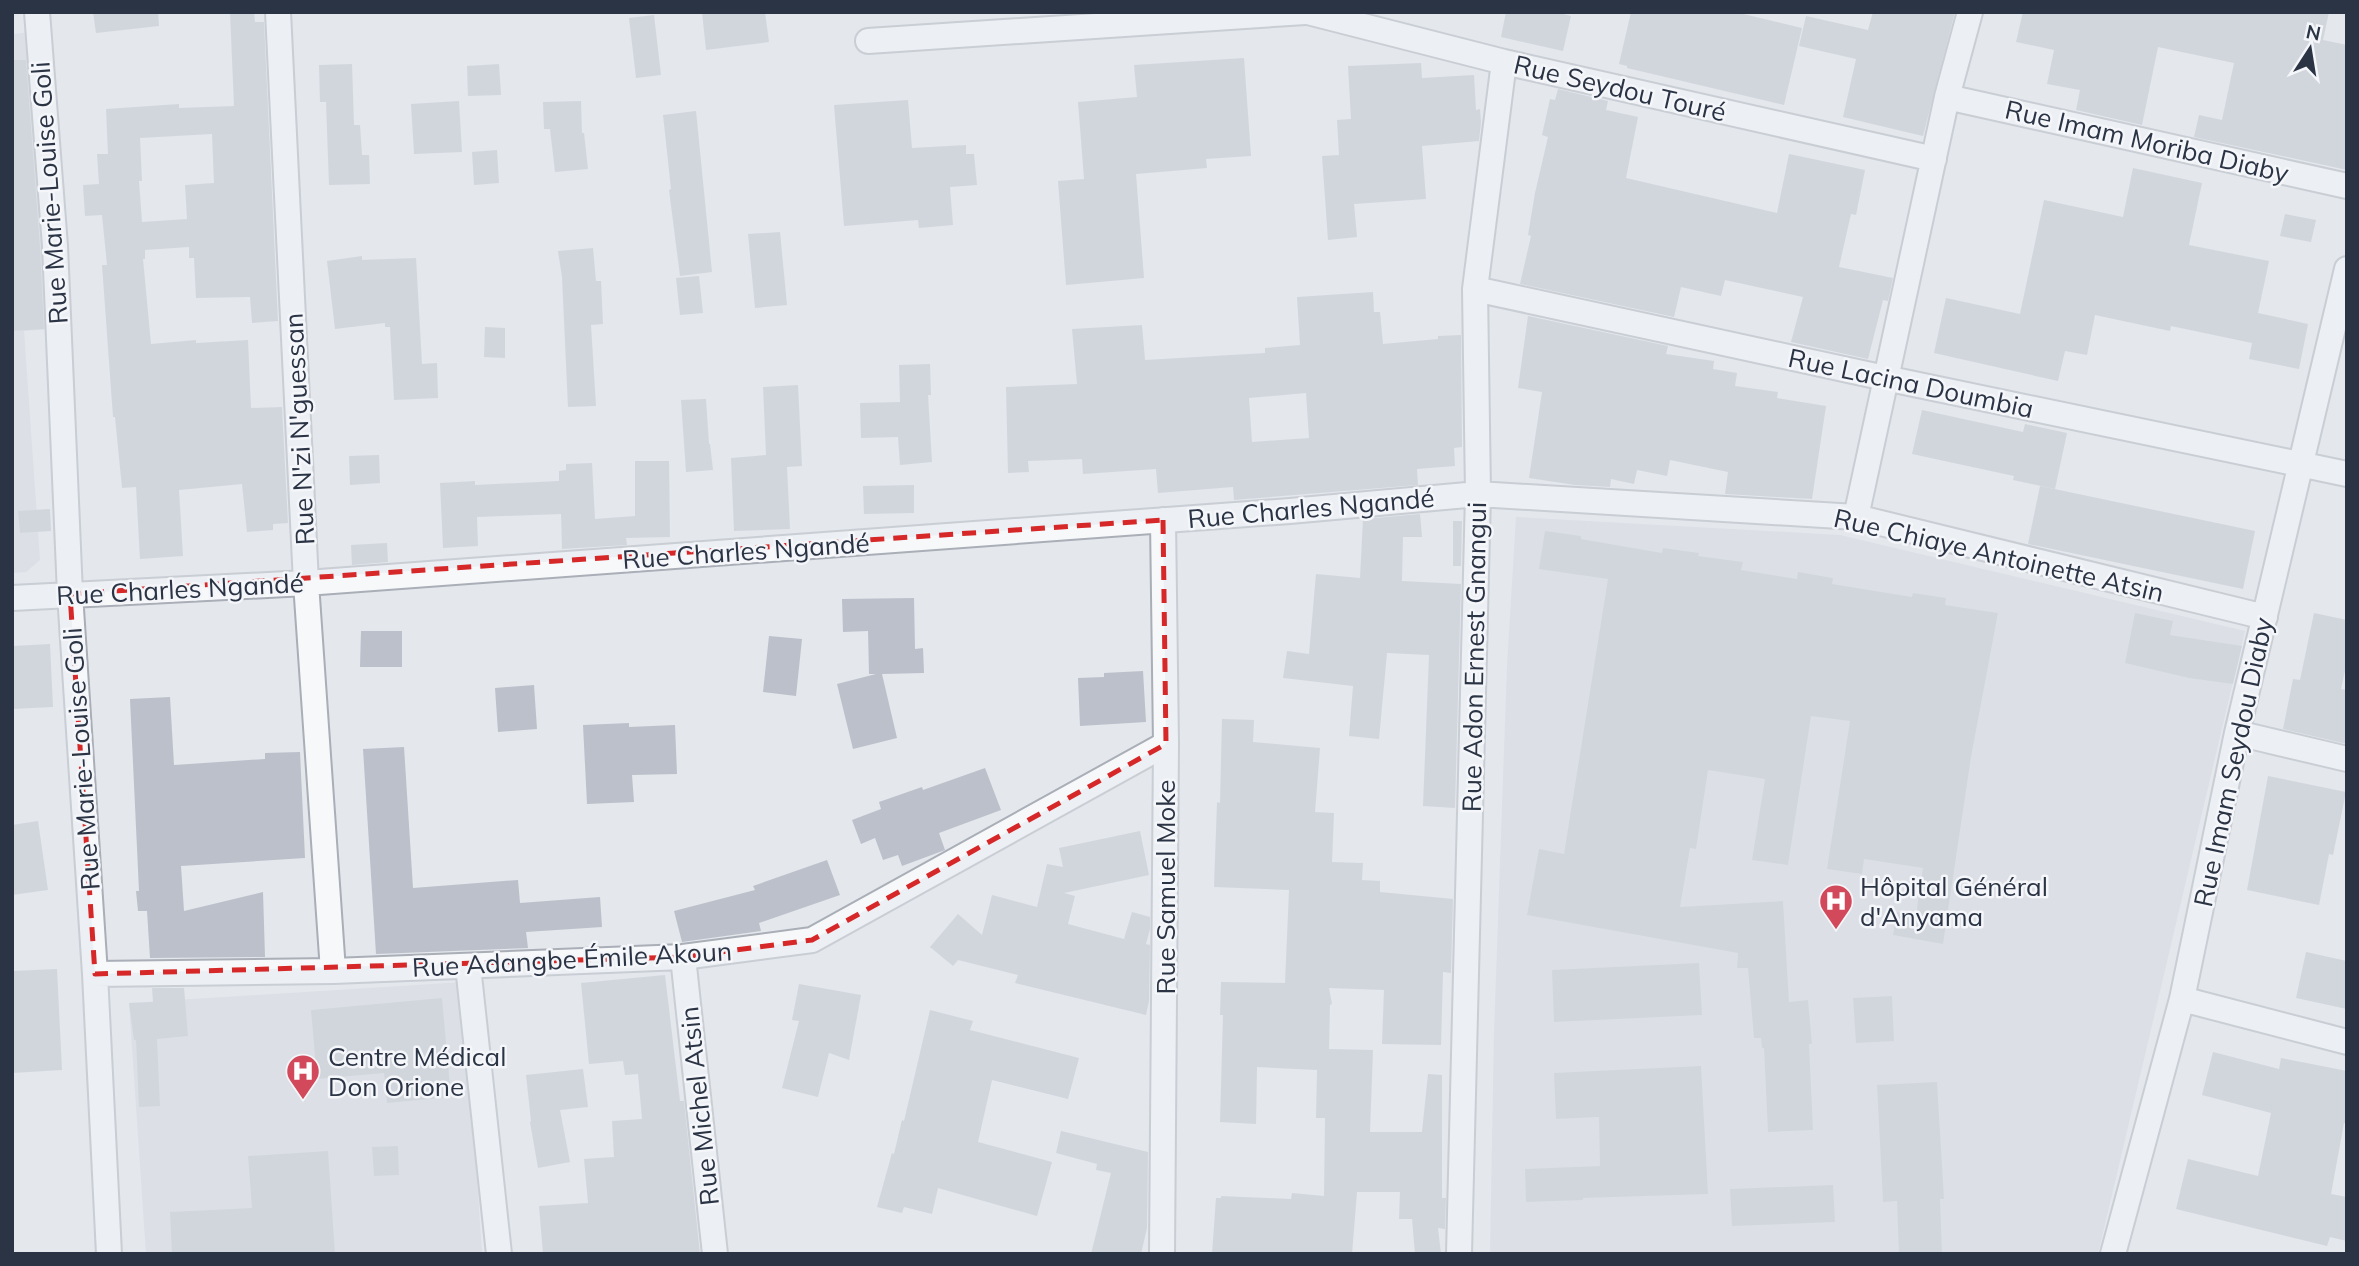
<svg xmlns="http://www.w3.org/2000/svg" width="2359" height="1266" font-family="Mulish,sans-serif">
	<style>
		.built { fill: #d2d6de }
		.building { fill: #bbc0ca; fill-rule: evenodd }
		.lines { fill: none; stroke-linecap: round; stroke-linejoin: round }
		.minor-casing { stroke: #a9aeb7; stroke-width: 28 }
		.minor { stroke: #f7f8fa; stroke-width: 24 }
		.marked { fill: none; stroke: #d62828; stroke-width: 5; stroke-dasharray: 14 9; stroke-linejoin: round }
		.labels { text-anchor: middle; dominant-baseline: central; stroke-width: 5; stroke-linejoin: round; paint-order: stroke }
		.street-label { font-size: 26px; fill: #2b3445; stroke: #f4f6f9 }
		.poi-label { font-size: 26px; fill: #2b3445; stroke: #f4f6f9; text-anchor: start }
	</style>
	<rect width="100%" height="100%" fill="#e4e7ec"/>
	<!-- built -->
	<path class="built" d="M 34,32 L 53,329 L 24,331 L 40,560 L 26,572 L 12,573 L 12,34 Z
		M 1516,517 L 1840,535 L 2245,631 L 2098,1254 L 1490,1254 L 1494,1033 L 1507,666 Z
		M 464,982 L 482,1254 L 146,1254 L 129,1003 Z"/>
	<!-- building -->
	<path class="building" d="M 93,12 L 158,12 L 159,26 L 96,33 Z
		M 230,12 L 254,12 L 255,22 L 264,22 L 278,321 L 252,323 L 250,297 L 196,298 L 194,258 L 189,258 L 189,247 L 145,250 L 145,259 L 143,259 L 151,344 L 196,340 L 196,343 L 248,340 L 251,408 L 282,407 L 288,523 L 273,524 L 273,530 L 247,532 L 242,484 L 179,490 L 183,556 L 140,559 L 136,487 L 122,488 L 115,417 L 113,417 L 102,265 L 107,265 L 102,215 L 85,216 L 83,185 L 99,184 L 97,154 L 108,154 L 106,109 L 179,104 L 179,108 L 234,106 ZM 212,134 L 214,183 L 185,185 L 187,219 L 142,222 L 139,181 L 142,181 L 140,138 Z
		M 702,12 L 765,12 L 769,42 L 706,50 Z
		M 1506,12 L 1556,12 L 1571,16 L 1563,51 L 1501,37 Z
		M 1631,12 L 1735,12 L 1802,28 L 1784,105 L 1627,68 L 1627,66 L 1619,64 Z
		M 1873,12 L 1955,12 L 1923,136 L 1843,117 L 1856,59 L 1799,46 L 1806,16 L 1868,30 Z
		M 2023,12 L 2329,12 L 2323,40 L 2347,45 L 2347,170 L 2194,137 L 2199,115 L 2222,120 L 2234,63 L 2158,47 L 2142,125 L 2076,110 L 2080,90 L 2047,84 L 2054,50 L 2016,42 Z
		M 654,15 L 661,75 L 636,78 L 629,18 Z
		M 1244,58 L 1251,156 L 1206,159 L 1207,168 L 1136,174 L 1144,278 L 1066,285 L 1058,181 L 1084,179 L 1078,102 L 1137,97 L 1134,65 Z
		M 12,60 L 26,60 L 40,247 L 44,329 L 12,331 Z
		M 1421,63 L 1422,78 L 1474,75 L 1476,110 L 1480,109 L 1481,122 L 1479,141 L 1422,146 L 1426,199 L 1354,204 L 1357,237 L 1328,240 L 1322,156 L 1339,155 L 1337,120 L 1351,119 L 1348,66 Z
		M 352,64 L 354,125 L 360,125 L 362,155 L 369,155 L 370,184 L 329,185 L 326,102 L 320,102 L 319,65 Z
		M 499,64 L 501,95 L 468,96 L 467,66 Z
		M 1558,89 L 1608,101 L 1606,110 L 1638,117 L 1626,178 L 1777,213 L 1789,154 L 1865,170 L 1856,215 L 1851,214 L 1839,267 L 1893,278 L 1888,301 L 1883,300 L 1868,359 L 1791,342 L 1803,297 L 1725,280 L 1721,296 L 1681,287 L 1674,317 L 1520,284 L 1531,236 L 1528,235 L 1535,193 L 1548,137 L 1542,135 L 1550,99 L 1555,100 Z
		M 908,100 L 912,148 L 966,145 L 966,154 L 974,154 L 977,185 L 950,187 L 953,225 L 919,228 L 918,220 L 844,226 L 834,105 Z
		M 459,101 L 462,152 L 414,154 L 411,104 Z
		M 581,101 L 582,133 L 584,133 L 588,169 L 555,172 L 550,129 L 544,129 L 543,102 Z
		M 696,111 L 712,272 L 680,276 L 669,190 L 671,189 L 663,115 Z
		M 497,150 L 499,183 L 474,185 L 472,152 Z
		M 2133,168 L 2202,183 L 2189,245 L 2269,261 L 2258,313 L 2308,324 L 2299,369 L 2249,359 L 2252,343 L 2171,326 L 2170,331 L 2095,315 L 2087,355 L 2065,351 L 2058,381 L 1934,353 L 1946,298 L 2020,314 L 2044,200 L 2123,217 Z
		M 2285,214 L 2316,220 L 2311,242 L 2280,236 Z
		M 780,232 L 787,305 L 755,308 L 748,234 Z
		M 593,248 L 596,281 L 601,281 L 603,324 L 591,325 L 596,406 L 568,407 L 562,277 L 558,251 Z
		M 362,256 L 362,260 L 416,258 L 422,364 L 437,363 L 438,398 L 394,400 L 390,327 L 385,327 L 385,323 L 335,329 L 327,261 Z
		M 699,276 L 703,313 L 680,315 L 676,278 Z
		M 1373,292 L 1374,312 L 1380,312 L 1383,344 L 1438,339 L 1438,336 L 1461,335 L 1462,447 L 1454,448 L 1455,466 L 1417,469 L 1418,485 L 1234,500 L 1233,487 L 1158,493 L 1156,469 L 1083,474 L 1082,459 L 1028,461 L 1029,472 L 1008,473 L 1006,387 L 1077,384 L 1072,329 L 1142,325 L 1145,360 L 1265,353 L 1265,348 L 1300,345 L 1297,297 ZM 1306,393 L 1309,438 L 1252,442 L 1249,398 Z
		M 1528,316 L 1668,346 L 1666,354 L 1714,361 L 1713,369 L 1737,373 L 1735,386 L 1778,392 L 1777,398 L 1826,406 L 1812,499 L 1725,494 L 1728,472 L 1670,460 L 1667,476 L 1637,470 L 1634,484 L 1611,479 L 1610,487 L 1575,485 L 1529,478 L 1542,392 L 1518,388 Z
		M 485,327 L 505,328 L 505,358 L 484,357 Z
		M 930,364 L 931,395 L 928,395 L 932,462 L 900,465 L 898,437 L 861,438 L 860,403 L 900,402 L 899,365 Z
		M 798,385 L 802,466 L 787,467 L 790,529 L 734,531 L 731,458 L 766,455 L 763,387 Z
		M 706,399 L 709,444 L 710,444 L 713,470 L 686,472 L 681,400 Z
		M 1922,410 L 2023,432 L 2025,424 L 2067,433 L 2055,489 L 2013,480 L 2014,476 L 1912,454 Z
		M 379,455 L 380,483 L 350,485 L 349,456 Z
		M 635,461 L 669,461 L 670,537 L 626,538 L 627,545 L 562,549 L 561,514 L 477,517 L 478,546 L 443,548 L 440,483 L 475,481 L 475,485 L 559,481 L 559,471 L 566,470 L 566,464 L 592,463 L 595,519 L 635,516 Z
		M 914,485 L 914,513 L 864,514 L 863,486 Z
		M 2040,486 L 2255,531 L 2243,589 L 2028,544 Z
		M 50,509 L 51,531 L 20,533 L 18,511 Z
		M 1420,514 L 1422,537 L 1403,537 L 1402,581 L 1461,584 L 1455,808 L 1423,806 L 1429,655 L 1387,653 L 1379,739 L 1349,736 L 1353,686 L 1283,678 L 1287,651 L 1309,654 L 1316,574 L 1360,578 L 1363,519 Z
		M 1453,521 L 1462,521 L 1461,566 L 1453,566 Z
		M 1545,531 L 1581,536 L 1581,539 L 1662,553 L 1663,548 L 1699,553 L 1698,556 L 1743,562 L 1741,570 L 1797,579 L 1798,572 L 1833,578 L 1832,584 L 1912,597 L 1913,593 L 1946,598 L 1945,605 L 1998,613 L 1971,757 L 1943,944 L 1893,935 L 1897,912 L 1916,915 L 1923,868 L 1864,859 L 1862,874 L 1827,869 L 1850,721 L 1811,716 L 1788,865 L 1752,860 L 1765,779 L 1708,770 L 1696,849 L 1690,848 L 1680,907 L 1783,901 L 1789,1002 L 1808,1000 L 1812,1044 L 1809,1044 L 1813,1130 L 1768,1132 L 1764,1048 L 1762,1048 L 1761,1038 L 1754,1038 L 1748,968 L 1737,968 L 1738,953 L 1527,915 L 1539,849 L 1564,854 L 1608,579 L 1539,569 Z
		M 387,543 L 388,562 L 352,565 L 351,545 Z
		M 914,598 L 915,649 L 923,648 L 924,673 L 882,674 L 897,738 L 853,749 L 837,684 L 876,674 L 869,674 L 868,631 L 843,632 L 842,599 Z
		M 2135,613 L 2173,621 L 2170,635 L 2242,646 L 2233,684 L 2189,678 L 2125,663 Z
		M 2314,613 L 2347,620 L 2347,662 L 2341,689 L 2347,690 L 2347,744 L 2283,729 L 2293,679 L 2300,680 Z
		M 361,631 L 402,631 L 402,667 L 360,667 Z
		M 769,636 L 802,639 L 796,696 L 763,692 Z
		M 50,644 L 53,707 L 12,709 L 12,646 Z
		M 1143,671 L 1146,722 L 1080,726 L 1078,678 L 1104,677 L 1104,673 Z
		M 534,685 L 537,729 L 498,732 L 495,688 Z
		M 170,697 L 174,765 L 265,759 L 265,753 L 300,752 L 305,858 L 181,866 L 184,911 L 263,892 L 265,957 L 150,958 L 147,911 L 138,911 L 136,891 L 139,891 L 130,699 Z
		M 1222,719 L 1254,720 L 1253,742 L 1320,748 L 1315,812 L 1334,813 L 1332,862 L 1363,863 L 1362,880 L 1380,881 L 1380,892 L 1453,899 L 1451,973 L 1443,972 L 1441,1045 L 1382,1044 L 1384,990 L 1329,988 L 1332,1004 L 1330,1005 L 1329,1049 L 1373,1050 L 1370,1132 L 1422,1132 L 1428,1074 L 1442,1075 L 1442,1198 L 1446,1198 L 1445,1229 L 1438,1228 L 1441,1254 L 1415,1254 L 1412,1219 L 1399,1219 L 1400,1192 L 1357,1192 L 1352,1254 L 1212,1254 L 1216,1198 L 1221,1198 L 1221,1196 L 1291,1199 L 1292,1193 L 1324,1196 L 1325,1118 L 1316,1118 L 1317,1070 L 1257,1067 L 1256,1124 L 1220,1122 L 1223,1015 L 1220,1015 L 1221,982 L 1285,983 L 1289,890 L 1214,887 L 1217,802 L 1220,803 Z
		M 629,723 L 629,727 L 675,725 L 677,774 L 632,775 L 634,802 L 587,804 L 583,725 Z
		M 404,747 L 413,888 L 518,880 L 520,903 L 600,897 L 602,927 L 526,932 L 528,948 L 376,954 L 363,749 Z
		M 985,768 L 1001,810 L 939,833 L 945,850 L 902,866 L 898,855 L 883,860 L 875,838 L 861,844 L 852,820 L 881,809 L 879,802 L 922,787 L 923,790 Z
		M 2268,776 L 2346,792 L 2333,855 L 2329,854 L 2319,905 L 2247,890 Z
		M 38,821 L 48,890 L 12,895 L 12,825 Z
		M 1140,831 L 1149,875 L 1064,893 L 1075,896 L 1068,924 L 1124,939 L 1132,912 L 1150,917 L 1150,929 L 1146,944 L 1150,945 L 1149,1001 L 1146,1015 L 1015,983 L 1018,975 L 958,960 L 953,966 L 930,947 L 958,914 L 982,935 L 992,895 L 1037,907 L 1047,864 L 1063,867 L 1059,848 Z
		M 827,860 L 840,895 L 759,923 L 761,931 L 682,942 L 674,911 L 755,890 L 753,886 Z
		M 2306,952 L 2347,961 L 2347,1009 L 2296,998 Z
		M 1699,963 L 1702,1015 L 1554,1022 L 1552,970 Z
		M 57,969 L 62,1070 L 12,1073 L 12,971 Z
		M 665,975 L 680,1101 L 684,1101 L 700,1254 L 543,1254 L 539,1206 L 588,1203 L 584,1159 L 614,1157 L 612,1121 L 642,1119 L 638,1074 L 625,1075 L 623,1061 L 589,1064 L 581,983 Z
		M 799,984 L 861,995 L 849,1060 L 829,1053 L 818,1097 L 782,1088 L 799,1021 L 792,1020 Z
		M 152,988 L 184,988 L 188,1036 L 157,1039 L 160,1106 L 139,1107 L 136,1040 L 134,1040 L 129,1003 L 153,1002 Z
		M 1892,996 L 1894,1041 L 1856,1043 L 1853,998 Z
		M 442,998 L 451,1097 L 387,1103 L 384,1073 L 317,1079 L 311,1010 Z
		M 930,1010 L 973,1021 L 970,1030 L 1079,1058 L 1068,1099 L 992,1080 L 978,1142 L 1052,1162 L 1037,1216 L 938,1188 L 932,1214 L 904,1207 L 902,1213 L 877,1207 L 892,1153 L 894,1154 L 902,1120 L 904,1121 Z
		M 2213,1052 L 2279,1069 L 2281,1058 L 2347,1071 L 2347,1124 L 2344,1123 L 2331,1194 L 2347,1197 L 2347,1241 L 2330,1237 L 2327,1246 L 2176,1209 L 2188,1159 L 2258,1176 L 2271,1113 L 2202,1095 Z
		M 1701,1066 L 1708,1194 L 1583,1198 L 1583,1200 L 1526,1202 L 1525,1169 L 1600,1166 L 1599,1117 L 1556,1119 L 1554,1073 Z
		M 583,1069 L 588,1107 L 560,1110 L 570,1162 L 538,1168 L 530,1122 L 531,1121 L 526,1075 Z
		M 1937,1082 L 1944,1199 L 1940,1199 L 1942,1254 L 1899,1254 L 1897,1201 L 1883,1202 L 1877,1085 Z
		M 1061,1131 L 1148,1152 L 1147,1228 L 1141,1254 L 1091,1254 L 1111,1173 L 1096,1170 L 1097,1164 L 1056,1153 Z
		M 398,1146 L 399,1175 L 374,1176 L 372,1147 Z
		M 328,1151 L 335,1254 L 172,1254 L 170,1212 L 252,1208 L 248,1156 Z
		M 1833,1185 L 1835,1222 L 1732,1226 L 1730,1189 Z"/>
	<g class="lines">
		<!-- minor casing -->
		<g class="minor-casing">
			<path id="minor" d="M 37,12 L 55,246 L 70,594 L 95,974 L 109,1254
				M 278,12 L 306,583 L 333,971
				M 1308,12 L 1504,62 L 1934,159
				M 868,41 L 1305,12
				M 1947,97 L 2347,186
				M 1475,289 L 1885,378 L 2347,474
				M 1856,517 L 1947,97 L 1970,12
				M 12,598 L 306,583 L 1290,511 L 1478,494 L 1856,517 L 2265,617
				M 2237,733 L 2347,759
				M 683,957 L 715,1254
				M 468,966 L 499,1254
				M 95,974 L 333,971 L 683,957 L 812,940 L 1166,744
				M 2182,999 L 2347,1042
				M 1162,1254 L 1166,744 L 1163,520
				M 1459,1254 L 1478,494 L 1475,289 L 1504,62
				M 2113,1254 L 2182,999 L 2237,733 L 2347,269"/>
		</g>
		<!-- minor -->
		<use href="#minor" class="minor"/>
	</g>
	<!-- marked area -->
	<path d="M0 0H2359V1266H0ZM 1163,520 L 1166,744 L 812,940 L 683,957 L 95,974 L 70,594 Z" fill="#e4e7ec" fill-opacity=".55" fill-rule="evenodd"/>
	<path class="marked" d="M 1163,520 L 1166,744 L 812,940 L 683,957 L 95,974 L 70,594 Z"/>
	<!-- icons -->
	<defs>
		<g id="hospital-pin" transform="scale(1.75)"><path d="M0 17L-7.5 6A9.5 9.5 0 1 1 7.5 6Z" fill="#d1495b" stroke="#f4f6f9"/><path d="M-5-5h3v3.5h4V-5h3V5h-3V1.5h-4V5h-3Z" fill="#fff"/></g>
	</defs>
	<g fill-rule="evenodd">
		<use href="#hospital-pin" x="1836" y="901"/>
		<use href="#hospital-pin" x="303" y="1071"/>
	</g>
	<g class="labels">
		<!-- street labels -->
		<g class="street-label">
			<text transform="translate(1620 88) rotate(13)">Rue Seydou Touré</text>
			<text transform="translate(2147 141) rotate(13)">Rue Imam Moriba Diaby</text>
			<text transform="translate(49 193) rotate(-94)">Rue Marie-Louise Goli</text>
			<text transform="translate(1911 383) rotate(12)">Rue Lacina Doumbia</text>
			<text transform="translate(299 429) rotate(-93)">Rue N'zi N'guessan</text>
			<text transform="translate(1311 508) rotate(-5)">Rue Charles Ngandé</text>
			<text transform="translate(746 551) rotate(-4)">Rue Charles Ngandé</text>
			<text transform="translate(1999 555) rotate(13)">Rue Chiaye Antoinette Atsin</text>
			<text transform="translate(180 589) rotate(-3)">Rue Charles Ngandé</text>
			<text transform="translate(1474 657) rotate(-89)">Rue Adon Ernest Gnangui</text>
			<text transform="translate(81 759) rotate(-94)">Rue Marie-Louise Goli</text>
			<text transform="translate(2233 762) rotate(-78)">Rue Imam Seydou Diaby</text>
			<text transform="translate(1165 887) rotate(-90)">Rue Samuel Moke</text>
			<text transform="translate(572 959) rotate(-3)">Rue Adangbe Émile Akoun</text>
			<text transform="translate(699 1106) rotate(-96)">Rue Michel Atsin</text>
		</g>
		<!-- poi labels -->
		<g class="poi-label">
			<text x="1860" y="886">Hôpital Général<tspan x="1860" dy="30">d'Anyama</tspan></text>
			<text x="328" y="1056">Centre Médical<tspan x="328" dy="30">Don Orione</tspan></text>
		</g>
	</g>
	<!-- border -->
	<rect width="2359" height="1266" fill="none" stroke="#2b3445" stroke-width="28"/>
	<!-- north arrow -->
	<g transform="translate(2310 49) rotate(12)" stroke="#f4f6f9" stroke-width="5" paint-order="stroke">
	<path d="M0-5L12 26L0 18L-12 26Z" fill="#2b3445"/>
	<text y="-10" font-size="19" font-weight="bold" text-anchor="middle" fill="#2b3445">N</text>
	</g>
</svg>
